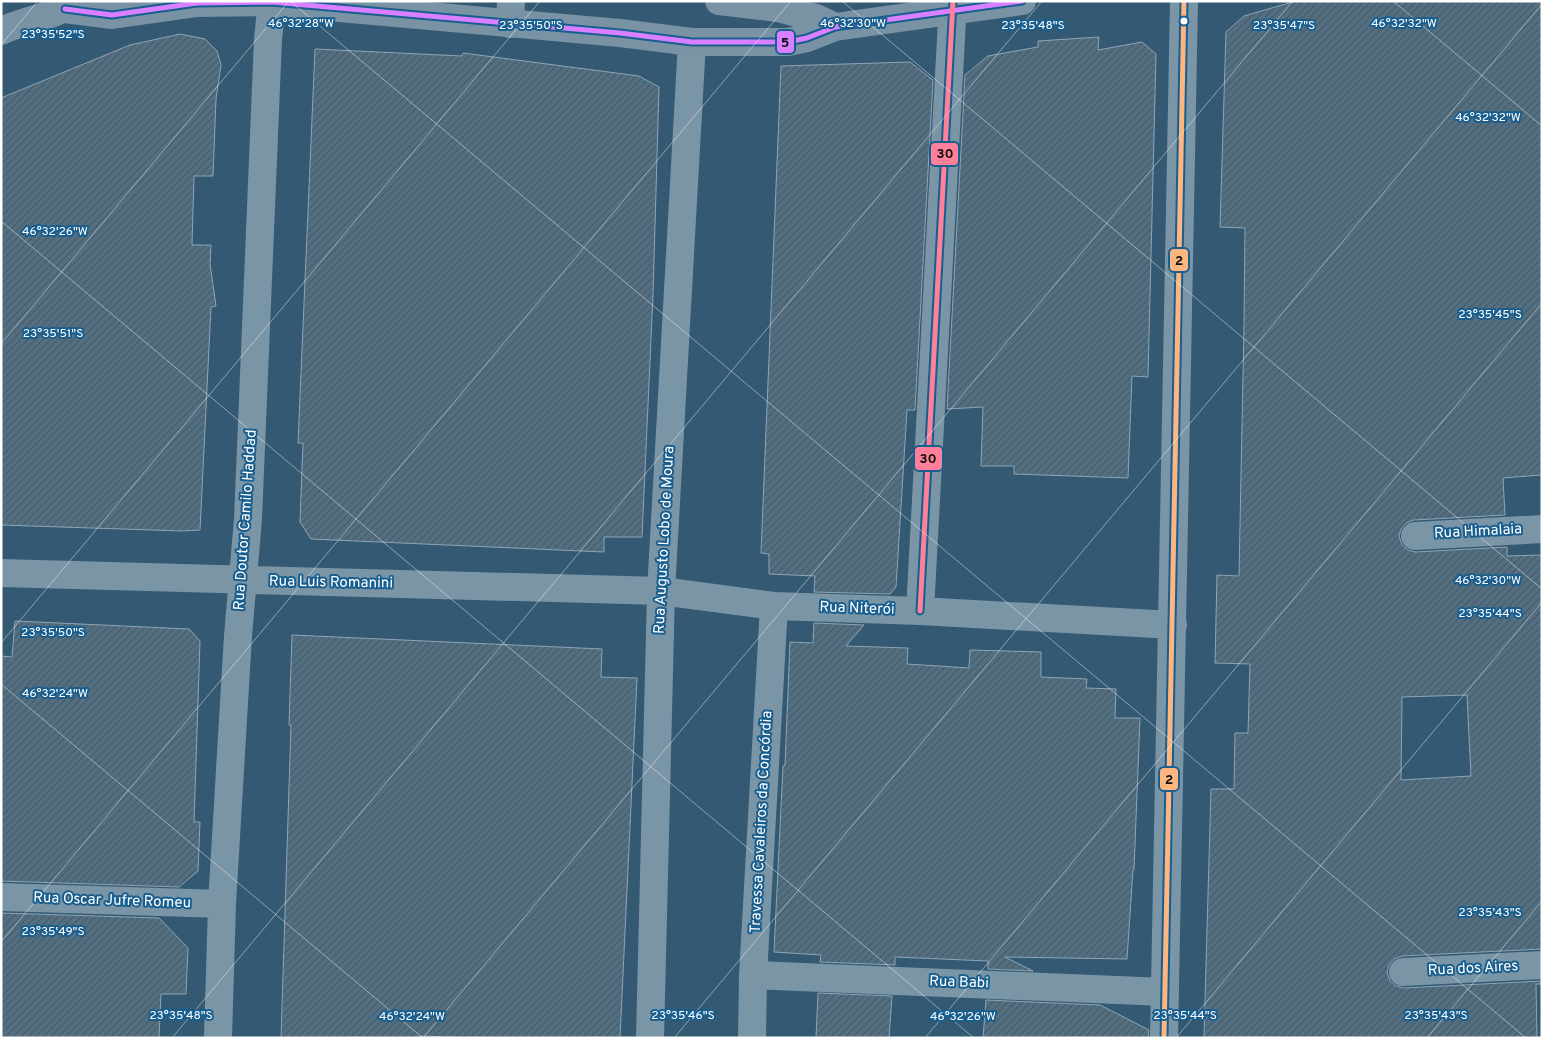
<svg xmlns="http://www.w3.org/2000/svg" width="1543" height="1039" font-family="Overpass,sans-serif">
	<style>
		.building { fill: url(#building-hatch); stroke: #8fa5b5; fill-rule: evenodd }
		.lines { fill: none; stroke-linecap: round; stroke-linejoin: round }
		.minor { stroke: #7a95a6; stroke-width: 28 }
		.major { stroke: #7993a5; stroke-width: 28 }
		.bus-1-casing { stroke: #185e8e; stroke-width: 9 }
		.bus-2-casing { stroke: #185e8e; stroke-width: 9 }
		.bus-3-casing { stroke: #185e8e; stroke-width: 9 }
		.bus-1 { stroke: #d880ff; stroke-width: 5 }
		.bus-2 { stroke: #ff8098; stroke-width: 5 }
		.bus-3 { stroke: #ffb580; stroke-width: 5 }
		.ticks { fill: none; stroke: #fff; stroke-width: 1; stroke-opacity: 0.45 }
		.bus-dot { fill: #fff; stroke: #185e8e; stroke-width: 2 }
		.labels { text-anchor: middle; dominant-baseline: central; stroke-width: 4; stroke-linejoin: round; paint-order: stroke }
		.street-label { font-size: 15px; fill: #fff; stroke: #185e8e }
		.ticks-label { font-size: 12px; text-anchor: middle; fill: #fff; stroke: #185e8e; stroke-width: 4; stroke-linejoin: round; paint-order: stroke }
		.line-badge { stroke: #185e8e; stroke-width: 2 }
		.pale-badge-label { font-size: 14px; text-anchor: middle; font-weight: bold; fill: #111 }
	</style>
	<defs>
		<pattern id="building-hatch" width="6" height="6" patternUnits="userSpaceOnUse" patternTransform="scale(1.25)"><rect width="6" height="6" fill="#517084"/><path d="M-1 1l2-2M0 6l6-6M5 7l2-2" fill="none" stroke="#4e5a62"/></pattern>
	</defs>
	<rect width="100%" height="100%" fill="#335973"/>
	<!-- building -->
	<path class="building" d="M 1296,1 L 1542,1 L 1542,475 L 1503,478 L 1505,515 L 1414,520 L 1406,523 L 1401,529 L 1399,536 L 1402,545 L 1408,550 L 1415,552 L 1507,547 L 1507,556 L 1542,555 L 1542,949 L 1402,956 L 1394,959 L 1389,965 L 1387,972 L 1390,981 L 1396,986 L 1404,988 L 1542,981 L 1542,984 L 1536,984 L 1537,1038 L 1204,1037 L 1211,789 L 1234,789 L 1235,733 L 1248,733 L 1250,664 L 1215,663 L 1217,575 L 1239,576 L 1244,325 L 1245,228 L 1220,227 L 1226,32 L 1244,16 ZM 1467,695 L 1471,776 L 1401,780 L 1402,697 Z
		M 180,34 L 205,39 L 217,51 L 221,65 L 216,99 L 213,176 L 194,176 L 192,245 L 211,245 L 210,264 L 216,306 L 211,307 L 200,530 L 182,531 L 1,525 L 1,98 L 130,45 Z
		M 1099,37 L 1098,50 L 1142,42 L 1156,54 L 1148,377 L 1132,376 L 1128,478 L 1014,474 L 1014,466 L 981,466 L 983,407 L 947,409 L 965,75 L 988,56 L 1038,47 L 1038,41 Z
		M 315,49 L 462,56 L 463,53 L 639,76 L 659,87 L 653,295 L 642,537 L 604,537 L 604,552 L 311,539 L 300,522 L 303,443 L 298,443 Z
		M 910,62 L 933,80 L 915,410 L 907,410 L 896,587 L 890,594 L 814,592 L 815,576 L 769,574 L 769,554 L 761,553 L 781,66 Z
		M 15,621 L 189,629 L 200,641 L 194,822 L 200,822 L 198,871 L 179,887 L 1,881 L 1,656 L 12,657 Z
		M 814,623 L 864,625 L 846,646 L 908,648 L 907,664 L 969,668 L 970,650 L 1041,652 L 1041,677 L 1087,679 L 1086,688 L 1116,689 L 1115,718 L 1140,718 L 1134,870 L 1133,870 L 1127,959 L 1005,957 L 1033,971 L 988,969 L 988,961 L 895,957 L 895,965 L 820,962 L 821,955 L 774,952 L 783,766 L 785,766 L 790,642 L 813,643 Z
		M 292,635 L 602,649 L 601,677 L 637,678 L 620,1038 L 483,1038 L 419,1036 L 419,1038 L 281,1038 L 291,725 L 289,725 Z
		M 1,913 L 159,918 L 188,948 L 186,994 L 161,994 L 159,1038 L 1,1038 Z
		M 818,993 L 892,996 L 889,1038 L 816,1038 Z
		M 986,1000 L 1100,1005 L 1149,1030 L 1148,1038 L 983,1038 Z"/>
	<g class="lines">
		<!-- minor -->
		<path class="minor" d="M 510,24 L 511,1
			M 1415,536 L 1542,529
			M 1,573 L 661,591 L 774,606 L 920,611 L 1173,625
			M 920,611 L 953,1
			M 1,897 L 222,904
			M 1403,972 L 1542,965
			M 753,975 L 1165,992
			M 218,1038 L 222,904 L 238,636 L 248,519 L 268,39 L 272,1
			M 650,1038 L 661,591 L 692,42
			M 752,1038 L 753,975 L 774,606
			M 1164,1038 L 1184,1"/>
		<!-- major -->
		<path class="major" d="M 719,1 L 778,8 L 816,18 L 835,27
			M 65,9 L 112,15 L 197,3 L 272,2 L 620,33 L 692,42 L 788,42 L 807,38 L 835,27 L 1022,1
			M 1,31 C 25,20 54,17 75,1"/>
		<!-- bus-1 casing -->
		<g class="bus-1-casing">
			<path id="bus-1" d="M 65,9 L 112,15 L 197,3 L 272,2 L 620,33 L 692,42 L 788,42 L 807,38 L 835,27 L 1022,1"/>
		</g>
		<!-- bus-2 casing -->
		<g class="bus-2-casing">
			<path id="bus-2" d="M 920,611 L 953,1"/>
		</g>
		<!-- bus-3 casing -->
		<g class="bus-3-casing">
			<path id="bus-3" d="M 1164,1038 L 1184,1"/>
		</g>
		<!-- bus-1 -->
		<use href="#bus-1" class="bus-1"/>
		<!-- bus-2 -->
		<use href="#bus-2" class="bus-2"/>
		<!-- bus-3 -->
		<use href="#bus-3" class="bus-3"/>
	</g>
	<!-- ticks -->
	<path class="ticks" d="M 290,1 L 1526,1038M 842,1 L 1542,589M 1393,1 L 1542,126M 1,45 L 38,1M 1,221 L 974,1038M 1,344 L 289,1M 1,643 L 540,1M 1,684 L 423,1038M 1,942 L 791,1M 172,1038 L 1042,1M 423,1038 L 1293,1M 674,1038 L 1542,4M 925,1038 L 1542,303M 1176,1038 L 1542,602M 1427,1038 L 1542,901"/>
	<!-- markers -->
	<circle class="bus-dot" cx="1184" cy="21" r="4.5"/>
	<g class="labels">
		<!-- street labels -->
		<g class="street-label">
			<text transform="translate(246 520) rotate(-86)">Rua Doutor Camilo Haddad</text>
			<text transform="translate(1478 532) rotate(-3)">Rua Himalaia</text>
			<text transform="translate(665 540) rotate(-87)">Rua Augusto Lobo de Moura</text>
			<text transform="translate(331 583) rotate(1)">Rua Luis Romanini</text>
			<text transform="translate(857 609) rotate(2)">Rua Niterói</text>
			<text transform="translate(762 822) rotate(-87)">Travessa Cavaleiros da Concórdia</text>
			<text transform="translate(112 901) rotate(2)">Rua Oscar Jufre Romeu</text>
			<text transform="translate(1473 969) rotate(-3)">Rua dos Aires</text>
			<text transform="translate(959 983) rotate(2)">Rua Babi</text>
		</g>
	</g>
	<g class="ticks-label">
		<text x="301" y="27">46°32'28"W</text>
		<text x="853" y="27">46°32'30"W</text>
		<text x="1404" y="27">46°32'32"W</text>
		<text x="531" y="29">23°35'50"S</text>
		<text x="1033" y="29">23°35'48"S</text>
		<text x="1284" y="29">23°35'47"S</text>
		<text x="53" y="38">23°35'52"S</text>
		<text x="1488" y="121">46°32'32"W</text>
		<text x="55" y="235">46°32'26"W</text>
		<text x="1490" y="318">23°35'45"S</text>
		<text x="53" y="337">23°35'51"S</text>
		<text x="1488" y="584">46°32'30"W</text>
		<text x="1490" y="617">23°35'44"S</text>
		<text x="53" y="636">23°35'50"S</text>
		<text x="55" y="697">46°32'24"W</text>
		<text x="1490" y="916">23°35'43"S</text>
		<text x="53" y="935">23°35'49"S</text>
		<text x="181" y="1019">23°35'48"S</text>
		<text x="683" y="1019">23°35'46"S</text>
		<text x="1185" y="1019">23°35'44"S</text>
		<text x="1436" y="1019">23°35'43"S</text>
		<text x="412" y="1020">46°32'24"W</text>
		<text x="963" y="1020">46°32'26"W</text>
	</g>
	<g class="line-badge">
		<rect x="776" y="30" width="19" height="24" rx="5" fill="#d880ff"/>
		<rect x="930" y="142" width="29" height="24" rx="5" fill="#ff8098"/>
		<rect x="1169" y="248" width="20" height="24" rx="5" fill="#ffb580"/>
		<rect x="914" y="446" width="29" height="25" rx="5" fill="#ff8098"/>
		<rect x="1159" y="767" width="20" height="24" rx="5" fill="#ffb580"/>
	</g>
	<g class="pale-badge-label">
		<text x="785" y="47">5</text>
		<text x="945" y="158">30</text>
		<text x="1179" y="265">2</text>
		<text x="928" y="463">30</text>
		<text x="1169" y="784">2</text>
	</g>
	<!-- border -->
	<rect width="1543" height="1039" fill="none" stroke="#ffffff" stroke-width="5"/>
</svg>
